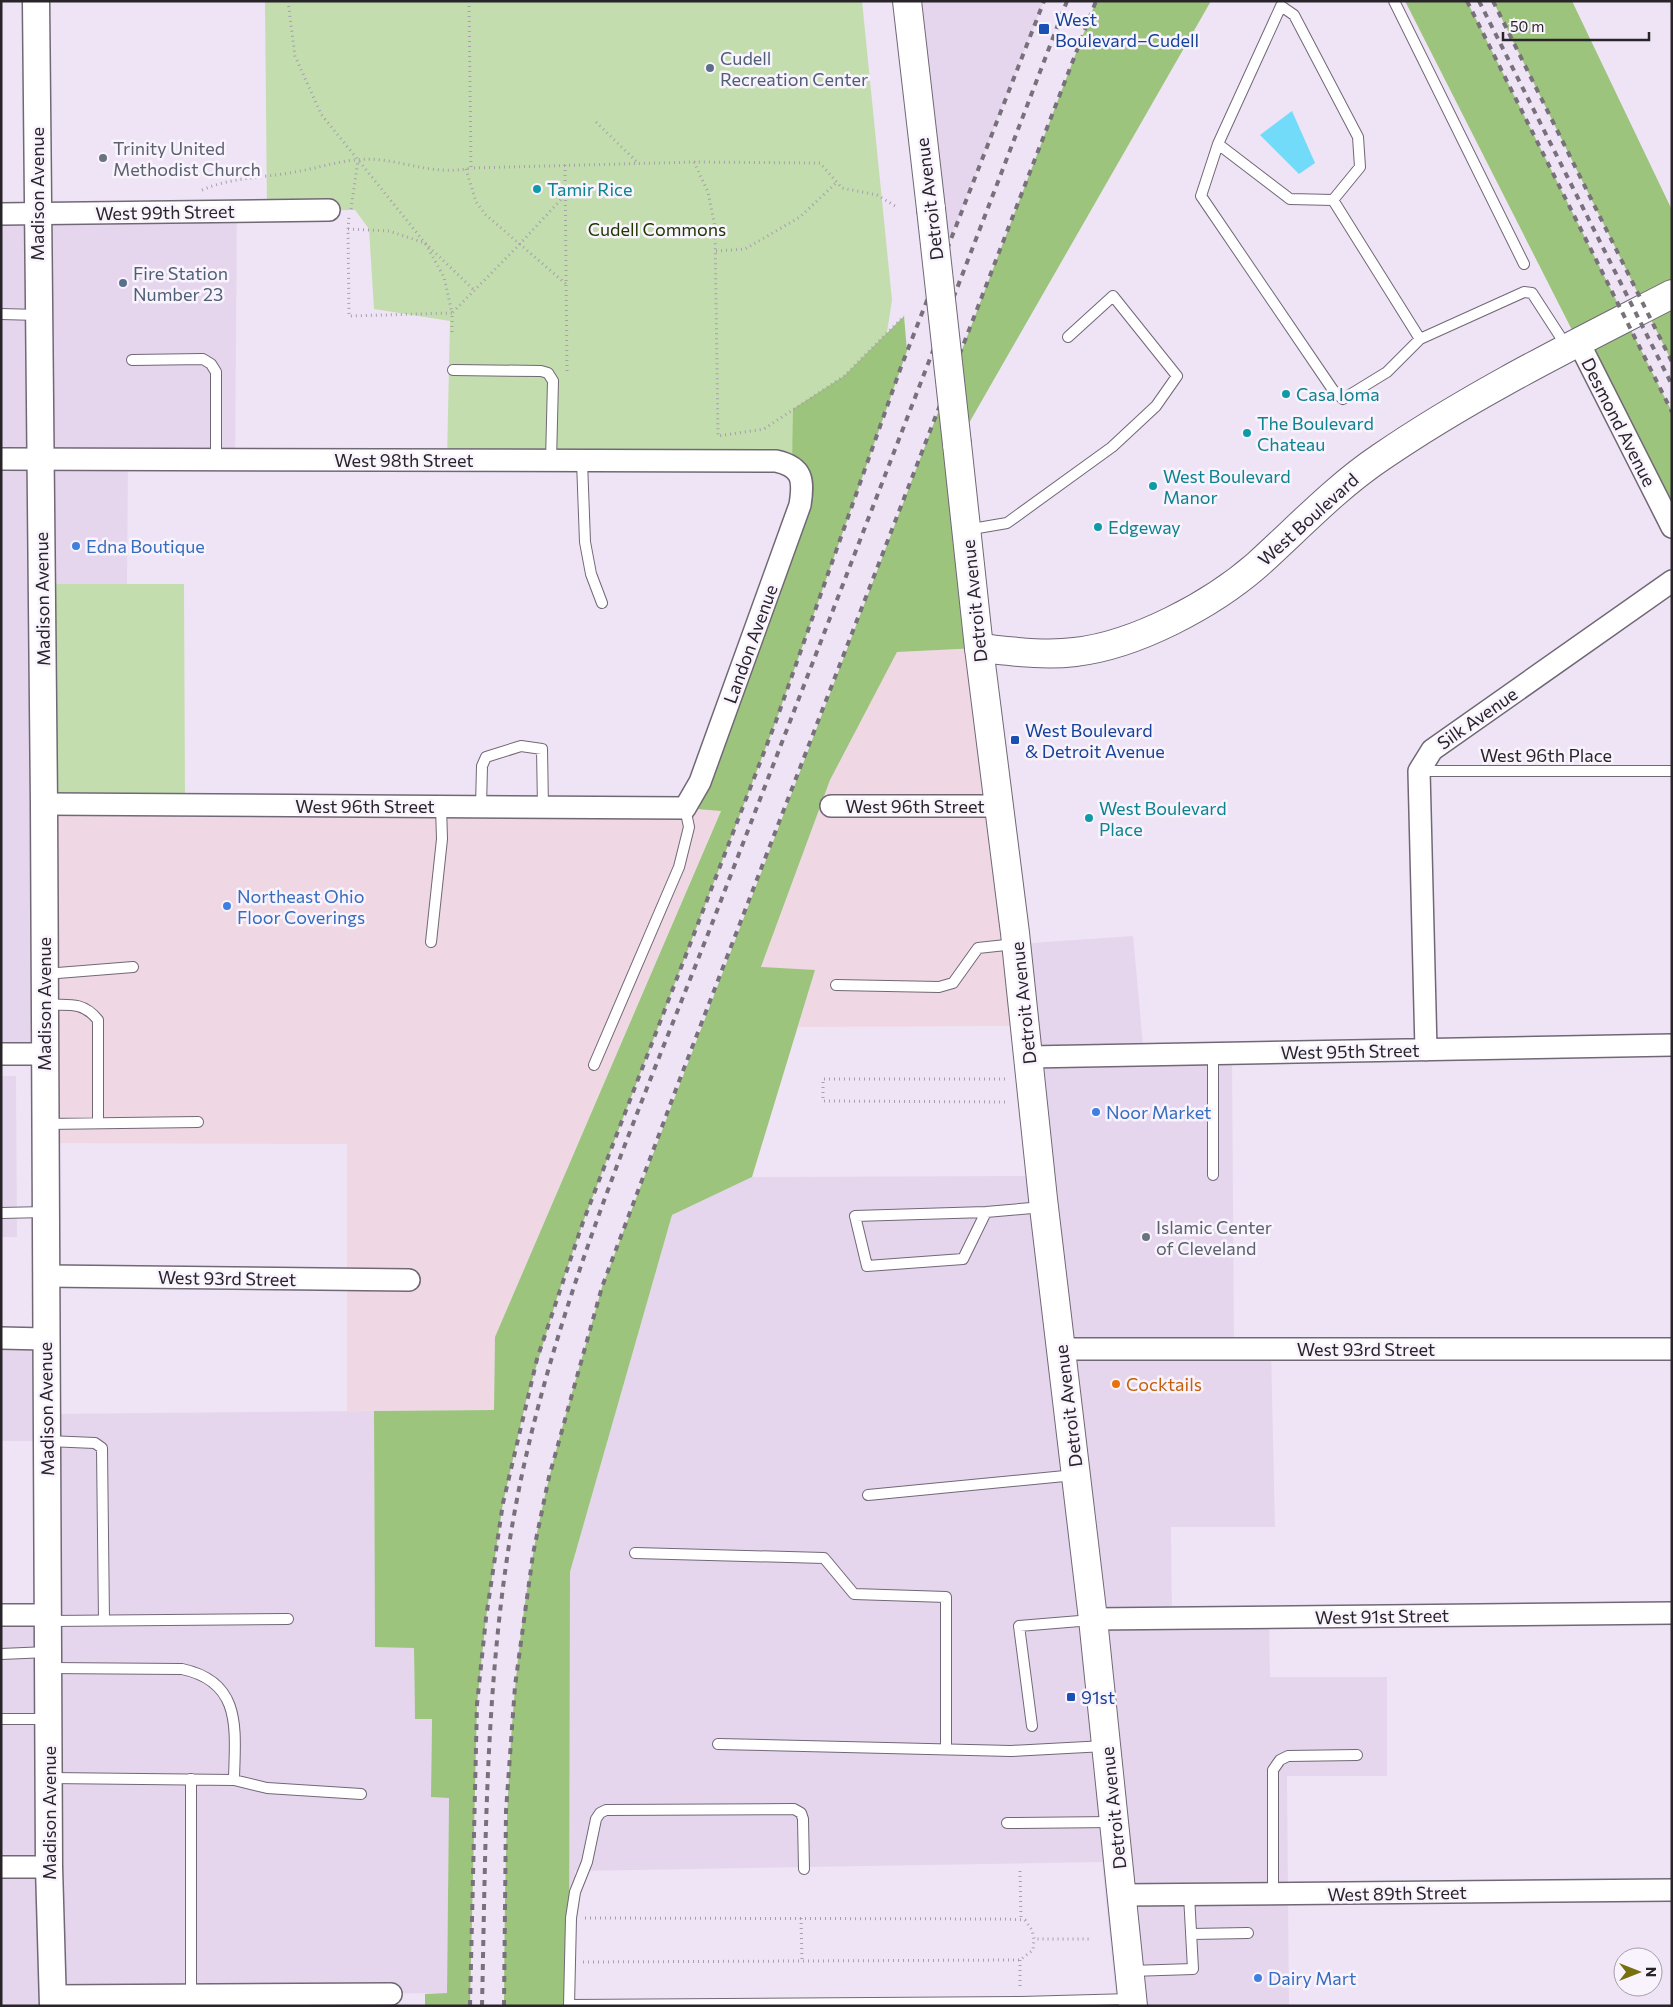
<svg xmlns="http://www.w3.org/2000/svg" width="1673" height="2007" font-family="Commissioner,sans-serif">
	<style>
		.built { fill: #e5d6ed }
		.industrial { fill: #efd7e3 }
		.green { fill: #c3ddae }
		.forest { fill: #9dc47c }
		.water { fill: #72dbfa }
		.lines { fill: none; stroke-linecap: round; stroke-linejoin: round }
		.service-casing { stroke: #716876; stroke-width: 12 }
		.minor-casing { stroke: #716876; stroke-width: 24 }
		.tertiary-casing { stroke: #716876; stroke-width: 29 }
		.secondary-casing { stroke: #716876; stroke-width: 30 }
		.primary-casing { stroke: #716876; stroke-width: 30 }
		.path { stroke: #a89fac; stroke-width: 3; stroke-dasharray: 1 4; stroke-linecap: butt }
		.service { stroke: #fff; stroke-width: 10 }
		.minor { stroke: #fff; stroke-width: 21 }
		.tertiary { stroke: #fff; stroke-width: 26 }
		.secondary { stroke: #fff; stroke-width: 28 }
		.primary { stroke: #fff; stroke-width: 28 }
		.rail { stroke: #78717b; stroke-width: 4; stroke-dasharray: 6 6; stroke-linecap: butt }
		.primary-bridge-casing { stroke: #716876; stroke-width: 30; stroke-linecap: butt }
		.primary-bridge { stroke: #fff; stroke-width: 28 }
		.transit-dot { fill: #1a4fb4; stroke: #f9f3fd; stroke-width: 2 }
		.service-dot { fill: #5c6f8a; stroke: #f9f3fd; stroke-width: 2 }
		.worship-dot { fill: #6b7280; stroke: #f9f3fd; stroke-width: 2 }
		.culture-dot { fill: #0f9aa8; stroke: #f9f3fd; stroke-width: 2 }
		.shop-dot { fill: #3f7fe0; stroke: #f9f3fd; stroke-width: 2 }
		.food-dot { fill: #e8710a; stroke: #f9f3fd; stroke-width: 2 }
		.labels { text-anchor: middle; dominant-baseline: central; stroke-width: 5; stroke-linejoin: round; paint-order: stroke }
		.transit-label { font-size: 18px; fill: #164399; stroke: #f9f3fd; text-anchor: start }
		.service-label { font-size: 18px; fill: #4e5e75; stroke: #f9f3fd; text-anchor: start }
		.worship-label { font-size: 18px; fill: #5b616d; stroke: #f9f3fd; text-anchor: start }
		.culture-label { font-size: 18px; fill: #0d838f; stroke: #f9f3fd; text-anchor: start }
		.street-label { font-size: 18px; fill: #28242a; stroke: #f9f3fd }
		.park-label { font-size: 18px; fill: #203702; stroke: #f9f3fd }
		.shop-label { font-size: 18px; fill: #366cbe; stroke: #f9f3fd; text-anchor: start }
		.food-label { font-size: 18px; fill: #c56008; stroke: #f9f3fd; text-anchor: start }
	</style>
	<rect width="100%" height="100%" fill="#efe4f5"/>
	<!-- built -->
	<path class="built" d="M 907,1 L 1044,1 L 939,268 Z
		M 237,211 L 235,460 L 128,460 L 127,584 L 42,584 L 44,1054 L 1,1054 L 1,214 Z
		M 1133,936 L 1144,1055 L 1232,1053 L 1234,1348 L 1271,1349 L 1275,1527 L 1171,1527 L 1172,1618 L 1269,1618 L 1270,1677 L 1387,1677 L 1387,1776 L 1287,1776 L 1289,2006 L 1117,2006 L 1102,1862 L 575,1871 L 574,2006 L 569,1975 L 570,1572 L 672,1215 L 752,1177 L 1040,1176 L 1016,944 Z
		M 1,1076 L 16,1076 L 17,1237 L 1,1237 Z
		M 1,1338 L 45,1339 L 46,1414 L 374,1411 L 375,1647 L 414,1647 L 415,1718 L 432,1719 L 431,1797 L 449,1797 L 447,1993 L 263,1995 L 263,2006 L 1,2006 L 1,1615 L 49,1615 L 46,1441 L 1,1441 Z"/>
	<!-- industrial -->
	<path class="industrial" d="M 979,648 L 1025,1026 L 798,1027 L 815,970 L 761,968 L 830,780 L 897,652 Z
		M 44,804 L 685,808 L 721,810 L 495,1337 L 494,1410 L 347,1411 L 347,1144 L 44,1143 Z"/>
	<!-- green -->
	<path class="green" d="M 265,1 L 862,1 L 892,300 L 876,403 L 791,464 L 447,460 L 450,321 L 374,309 L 369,229 L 355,210 L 267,211 Z
		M 42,584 L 184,584 L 185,805 L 44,804 Z"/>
	<!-- forest -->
	<path class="forest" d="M 1096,1 L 1211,1 L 957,444 L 979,648 L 897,652 L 830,780 L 761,967 L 815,970 L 752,1177 L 672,1215 L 570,1572 L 569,2006 L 504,2006 C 505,1855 506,1703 533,1554 C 549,1463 578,1375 602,1287 Z
		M 1405,1 L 1467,1 L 1672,412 L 1672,527 Z
		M 1493,1 L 1572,1 L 1672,210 L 1672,362 Z
		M 904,316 L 907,351 L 776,721 L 583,1222 L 557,1298 L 527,1397 L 503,1503 L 486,1618 L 477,1704 L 470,2006 L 425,2006 L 425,1994 L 447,1993 L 449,1798 L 431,1797 L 432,1719 L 415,1719 L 414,1648 L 375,1647 L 374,1411 L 494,1410 L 495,1337 L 721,811 L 685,808 L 800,505 L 792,464 L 793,409 L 844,376 Z"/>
	<!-- water -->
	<path class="water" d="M 1292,111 L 1315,163 L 1299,174 L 1260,135 Z"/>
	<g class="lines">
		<!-- service casing -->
		<g class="service-casing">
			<path id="service" d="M 1394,1 L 1524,264
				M 1218,144 L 1290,199 L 1333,200 L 1360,167 L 1358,137 L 1294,15 L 1281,6 L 1218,144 L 1201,196 L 1333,390 L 1343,399 L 1387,372 L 1420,339 L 1524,292 L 1532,293 L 1567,347
				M 1333,200 L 1420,339
				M 1,314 L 38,315
				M 132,360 L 203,359 L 211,364 L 216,372 L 216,460
				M 453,370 L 541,371 L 548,373 L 553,381 L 551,461
				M 582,461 L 585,542 L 591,574 L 602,603
				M 966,530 L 1007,523 L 1112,447 L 1156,406 L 1177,376 L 1113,296 L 1068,337
				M 1419,771 L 1672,771
				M 481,807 L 482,766 L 486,757 L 521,746 L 542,749 L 543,807
				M 431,942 L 442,839 L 441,807
				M 45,974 L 133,967
				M 836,985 L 939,987 L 953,983 L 978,948 L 1015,944
				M 45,1005 C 68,1005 83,1001 98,1020 L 98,1122
				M 594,1065 L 679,867 L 689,827 L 685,808
				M 45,1124 L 198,1122
				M 1213,1175 L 1213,1054
				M 986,1212 L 963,1259 L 867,1266 L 855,1216 L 986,1212 L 1043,1207
				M 1,1213 L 45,1212
				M 48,1441 L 95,1443 L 102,1448 L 104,1621
				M 868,1495 L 1075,1475
				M 635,1553 L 824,1558 L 854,1594 L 946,1597 L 946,1749
				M 49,1621 L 288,1619
				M 1,1654 L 48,1652
				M 49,1668 L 182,1669 C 243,1682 235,1730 234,1780 L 267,1788 L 361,1794
				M 1,1719 L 48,1719
				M 1032,1726 L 1019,1626 L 1092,1620
				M 718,1744 L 1011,1751 L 1105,1746
				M 50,1778 L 234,1780
				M 191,1779 L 191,1995
				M 1007,1823 L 1113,1822
				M 1273,1894 L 1273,1770 L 1280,1760 L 1288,1756 L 1357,1755
				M 1191,1934 L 1248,1933
				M 1130,1971 L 1193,1969 L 1189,1895
				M 569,2005 L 1021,2002 L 1131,1999
				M 569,2006 L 571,1918 L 575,1892 L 587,1862 L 596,1819 L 600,1813 L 606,1810 L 794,1809 L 801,1813 L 803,1819 L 804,1869"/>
		</g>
		<!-- minor casing -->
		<g class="minor-casing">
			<path id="minor" d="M 1,214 L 329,210
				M 1579,343 L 1672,527
				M 1,459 L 776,461 C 803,467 804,480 800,505 L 700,782 L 685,808 L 44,804
				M 831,806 L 999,806
				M 1426,1050 L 1419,771 L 1432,750 L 1672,581
				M 1,1054 L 44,1054
				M 1029,1057 L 1672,1045
				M 45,1276 L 409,1280
				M 1,1338 L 45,1339
				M 1061,1349 L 1672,1349
				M 1,1615 L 49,1615
				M 1093,1619 L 1672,1613
				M 1,1867 L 49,1867
				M 1122,1895 L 1672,1890
				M 53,1996 L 391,1994"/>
		</g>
		<!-- tertiary casing -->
		<g class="tertiary-casing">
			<path id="tertiary" d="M 36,1 L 44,804 L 49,1867 L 53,2006"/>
		</g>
		<!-- secondary casing -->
		<g class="secondary-casing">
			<path id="secondary" d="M 979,648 C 1010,651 1043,656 1075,652 C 1136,645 1211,605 1257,565 C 1298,528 1335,488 1381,457 C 1473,394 1573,345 1672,294"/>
		</g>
		<!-- primary casing -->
		<g class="primary-casing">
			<path id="primary" d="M 907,1 L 931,209
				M 957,444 L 979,648 L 1015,933 L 1043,1199 L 1093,1619 L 1133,2006"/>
		</g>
		<!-- path -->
		<path class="path" d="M 288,1 L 295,56 L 321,114 L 425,243 L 474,290
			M 469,1 L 471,168 L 694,162 L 820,163 L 842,188 L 877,195 L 895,206
			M 596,122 L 639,164
			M 694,162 L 708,192 L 715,227 L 718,436 L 764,429 L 844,376 L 904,316
			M 565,165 L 567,373
			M 466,169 L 476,202 L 486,215 L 566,284
			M 202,190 C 232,177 263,178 295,172 C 324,167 352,156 381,160 C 414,164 437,175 471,168
			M 351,209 L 358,160
			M 348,229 L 389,231 L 425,243 L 444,277 L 452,313 L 349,316 L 348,229 L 349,217
			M 716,251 L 745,249 L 800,217 L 837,182
			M 452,332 L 452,313 L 517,247 L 566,194
			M 1005,1079 L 823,1079 L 823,1101 L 1008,1102
			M 1020,1871 L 1021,1920
			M 585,1918 L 1006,1919 L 1025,1920 L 1032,1930 L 1034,1939 L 1092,1939
			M 801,1918 L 802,1961
			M 1020,1960 L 1020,1990
			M 583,1962 L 1020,1960 L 1033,1950 L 1034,1939"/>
		<!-- service -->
		<use href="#service" class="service"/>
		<!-- minor -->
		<use href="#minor" class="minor"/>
		<!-- tertiary -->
		<use href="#tertiary" class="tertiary"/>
		<!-- secondary -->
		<use href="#secondary" class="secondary"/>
		<!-- primary -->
		<use href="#primary" class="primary"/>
		<!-- rail -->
		<path class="rail" d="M 1467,1 L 1672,412
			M 1479,1 L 1672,385
			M 1493,1 L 1672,362
			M 470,2006 L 477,1704 L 486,1618 L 503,1503 L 537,1359 L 583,1222 L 776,721 L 901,367 L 1044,1
			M 482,2006 C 486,1830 485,1652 521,1479 C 564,1276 651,1083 725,890 C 839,594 954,298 1067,1
			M 504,2006 L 506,1811 L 515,1686 L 533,1554 L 549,1477 L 602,1287 L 678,1084 L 1096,1"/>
		<!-- primary-bridge casing -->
		<g class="primary-bridge-casing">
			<path id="primary-bridge" d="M 931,209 L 957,444"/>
		</g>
		<!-- primary-bridge -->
		<use href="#primary-bridge" class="primary-bridge"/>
	</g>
	<!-- markers -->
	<g class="transit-dot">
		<rect x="1038" y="23" width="12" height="12" rx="2.5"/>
		<rect x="1010" y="735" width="10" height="10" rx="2.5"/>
		<rect x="1066" y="1692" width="10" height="10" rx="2.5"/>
	</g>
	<g class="service-dot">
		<circle cx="710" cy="68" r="5"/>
		<circle cx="123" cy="283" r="5"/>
	</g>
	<g class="worship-dot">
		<circle cx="103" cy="158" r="5"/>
		<circle cx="1146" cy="1237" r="5"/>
	</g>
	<g class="culture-dot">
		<circle cx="537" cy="189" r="5"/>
		<circle cx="1286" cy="394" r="5"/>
		<circle cx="1247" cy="433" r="5"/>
		<circle cx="1153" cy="486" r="5"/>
		<circle cx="1098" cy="527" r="5"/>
		<circle cx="1089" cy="818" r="5"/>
	</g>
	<g class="shop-dot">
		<circle cx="76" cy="546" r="5"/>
		<circle cx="227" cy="906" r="5"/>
		<circle cx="1096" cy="1112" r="5"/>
		<circle cx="1258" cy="1978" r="5"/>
	</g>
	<circle class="food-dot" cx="1116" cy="1384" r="5"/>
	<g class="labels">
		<!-- transit labels -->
		<g class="transit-label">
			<text x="1055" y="19">West<tspan x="1055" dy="21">Boulevard–Cudell</tspan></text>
			<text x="1025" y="730">West Boulevard<tspan x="1025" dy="21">&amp; Detroit Avenue</tspan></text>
			<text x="1081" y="1697">91st</text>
		</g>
		<!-- service labels -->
		<g class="service-label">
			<text x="720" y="58">Cudell<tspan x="720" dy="21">Recreation Center</tspan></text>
			<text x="133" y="273">Fire Station<tspan x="133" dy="21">Number 23</tspan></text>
		</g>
		<!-- worship labels -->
		<g class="worship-label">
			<text x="113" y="148">Trinity United<tspan x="113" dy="21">Methodist Church</tspan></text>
			<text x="1156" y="1227">Islamic Center<tspan x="1156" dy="21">of Cleveland</tspan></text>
		</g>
		<!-- culture labels -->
		<g class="culture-label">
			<text x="547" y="189">Tamir Rice</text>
			<text x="1296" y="394">Casa Ioma</text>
			<text x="1257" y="423">The Boulevard<tspan x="1257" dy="21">Chateau</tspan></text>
			<text x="1163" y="476">West Boulevard<tspan x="1163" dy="21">Manor</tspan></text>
			<text x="1108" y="527">Edgeway</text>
			<text x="1099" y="808">West Boulevard<tspan x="1099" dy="21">Place</tspan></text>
		</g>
		<!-- street labels -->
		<g class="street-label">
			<text transform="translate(37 194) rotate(-90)">Madison Avenue</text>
			<text transform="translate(929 199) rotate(-97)">Detroit Avenue</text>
			<text transform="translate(165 212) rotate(-1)">West 99th Street</text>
			<text transform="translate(1619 422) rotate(63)">Desmond Avenue</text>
			<text x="404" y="460">West 98th Street</text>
			<text transform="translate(1308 519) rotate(-42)">West Boulevard</text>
			<text transform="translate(42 599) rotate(-91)">Madison Avenue</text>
			<text transform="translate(974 601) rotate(-96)">Detroit Avenue</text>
			<text transform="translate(750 644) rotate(-70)">Landon Avenue</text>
			<text transform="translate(1477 718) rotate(-35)">Silk Avenue</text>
			<text x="1546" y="755">West 96th Place</text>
			<text x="365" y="806">West 96th Street</text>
			<text x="915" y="806">West 96th Street</text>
			<text transform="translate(1023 1003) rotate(-96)">Detroit Avenue</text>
			<text transform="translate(44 1004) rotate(-90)">Madison Avenue</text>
			<text transform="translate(1350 1051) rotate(-1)">West 95th Street</text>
			<text transform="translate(227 1278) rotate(1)">West 93rd Street</text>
			<text x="1366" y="1349">West 93rd Street</text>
			<text transform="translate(1068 1406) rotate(-97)">Detroit Avenue</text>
			<text transform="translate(46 1409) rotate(-91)">Madison Avenue</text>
			<text transform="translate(1382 1616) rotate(-1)">West 91st Street</text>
			<text transform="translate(1113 1808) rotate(-96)">Detroit Avenue</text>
			<text transform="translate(49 1813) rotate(-90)">Madison Avenue</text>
			<text transform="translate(1397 1893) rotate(-1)">West 89th Street</text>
		</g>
		<!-- park labels -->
		<g class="park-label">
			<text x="657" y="229">Cudell Commons</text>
		</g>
		<!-- shop labels -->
		<g class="shop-label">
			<text x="86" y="546">Edna Boutique</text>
			<text x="237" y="896">Northeast Ohio<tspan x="237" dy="21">Floor Coverings</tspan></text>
			<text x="1106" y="1112">Noor Market</text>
			<text x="1268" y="1978">Dairy Mart</text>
		</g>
		<!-- food labels -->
		<g class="food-label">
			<text x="1126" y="1384">Cocktails</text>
		</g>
	</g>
	<!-- border -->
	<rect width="1673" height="2007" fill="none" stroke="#28242a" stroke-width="5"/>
	<!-- north arrow -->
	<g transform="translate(1638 1972) rotate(90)"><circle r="24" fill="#f9f3fd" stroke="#a5a0a9"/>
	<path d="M0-4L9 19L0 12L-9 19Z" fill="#767010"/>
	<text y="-8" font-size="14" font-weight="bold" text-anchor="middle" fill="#28242a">N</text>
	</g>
	<!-- scale -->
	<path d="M1503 32v8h146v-8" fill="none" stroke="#28242a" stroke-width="2.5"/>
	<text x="1510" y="32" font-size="15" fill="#28242a" stroke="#f9f3fd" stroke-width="4" paint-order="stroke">50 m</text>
</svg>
